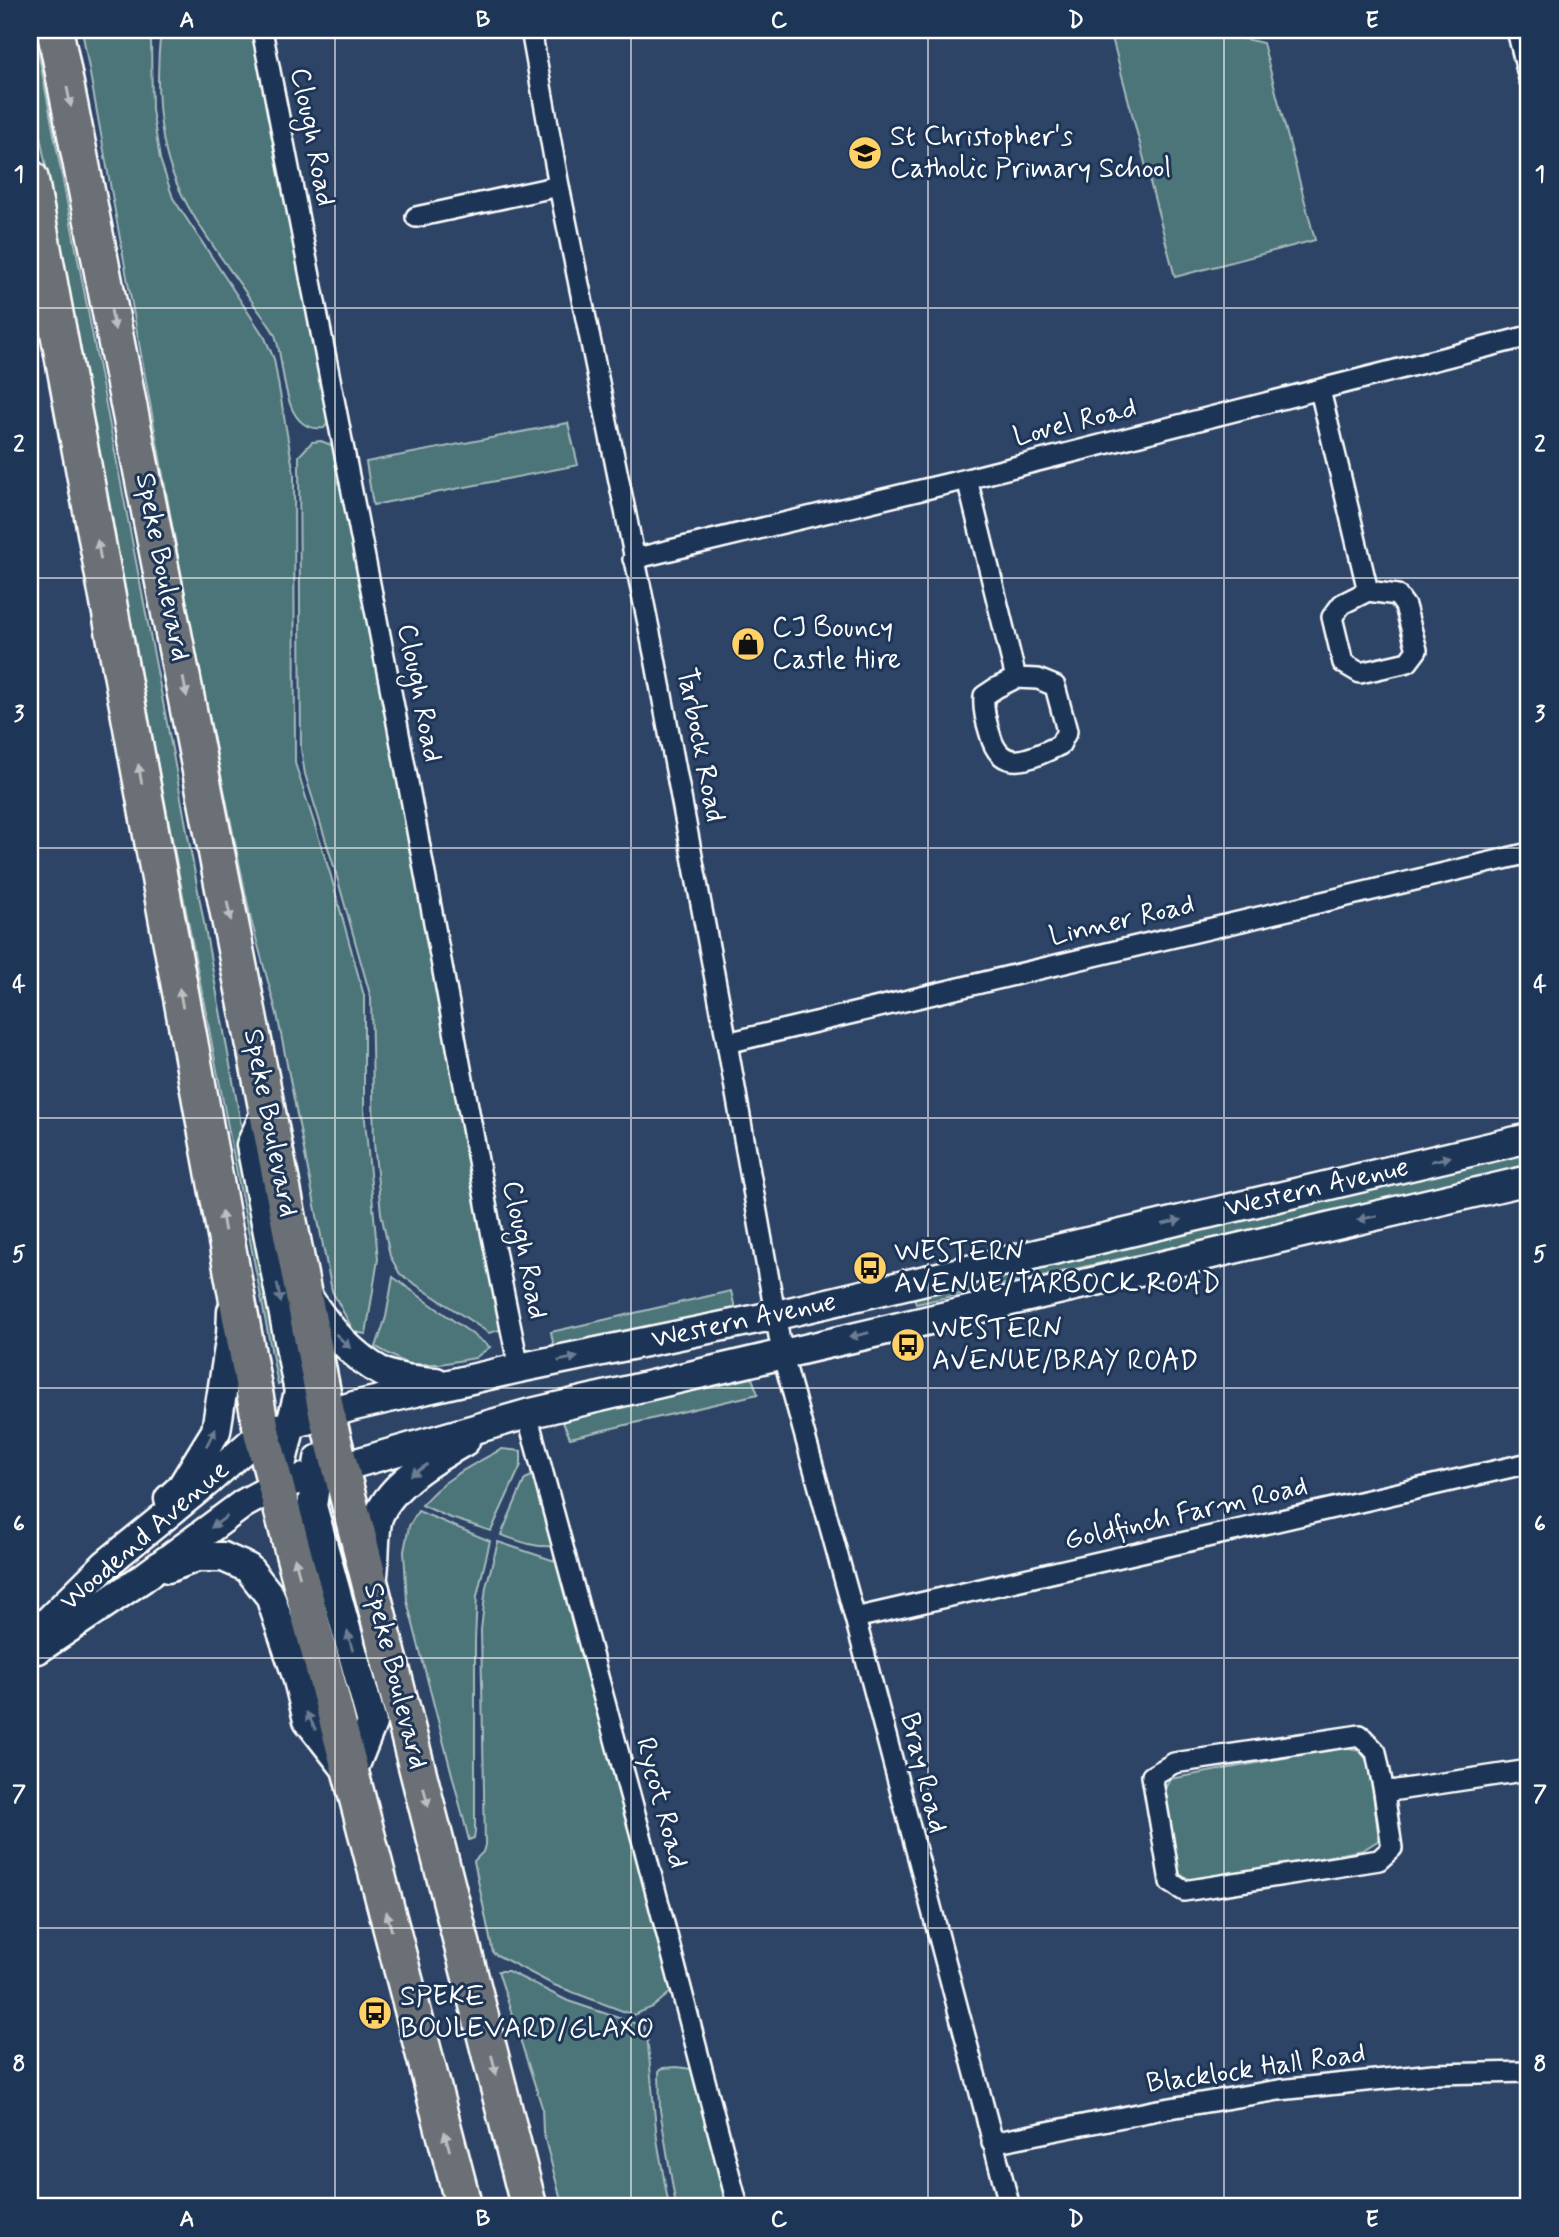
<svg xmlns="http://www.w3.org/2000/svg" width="1559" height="2237" font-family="Mynerve,sans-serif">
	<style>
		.green { fill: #4c7478; stroke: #a6babc; stroke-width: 2 }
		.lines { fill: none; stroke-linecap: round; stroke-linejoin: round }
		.street-casing { stroke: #fff; stroke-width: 24 }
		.secondary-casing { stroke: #fff; stroke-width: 33 }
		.highway-casing { stroke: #fff; stroke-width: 40 }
		.street { stroke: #1d3557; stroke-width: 19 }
		.secondary { stroke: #1d3557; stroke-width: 28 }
		.highway { stroke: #6a7074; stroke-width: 35 }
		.oneway { fill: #bcbfc0 }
		.oneway2 { fill: #6c7c92 }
		.grid { fill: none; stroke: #fff; stroke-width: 2; stroke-opacity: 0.55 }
		.labels { text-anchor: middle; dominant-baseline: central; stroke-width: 6; stroke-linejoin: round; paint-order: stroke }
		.street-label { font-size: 28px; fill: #fff; stroke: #1d3557 }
		.poi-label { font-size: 28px; fill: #fff; stroke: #1d3557; text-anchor: start }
		.neatline { fill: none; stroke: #fff; stroke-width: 2.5 }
		.grid-label { font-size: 23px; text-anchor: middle; font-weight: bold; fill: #fff }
	</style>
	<rect width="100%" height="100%" fill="#2d4467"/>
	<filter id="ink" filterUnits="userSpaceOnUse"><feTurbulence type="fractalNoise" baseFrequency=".0143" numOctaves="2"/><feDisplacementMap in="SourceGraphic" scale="14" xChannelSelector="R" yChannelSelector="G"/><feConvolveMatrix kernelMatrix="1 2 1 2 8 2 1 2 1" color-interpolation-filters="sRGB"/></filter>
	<g filter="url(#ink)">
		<!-- green -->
		<path class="green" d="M 30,30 L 34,30 L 172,749 L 288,1380 L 278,1385 L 153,740 L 30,82 Z
			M 82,30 L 153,30 L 151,40 L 152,110 L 160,159 L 173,198 L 265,338 L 274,359 L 294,474 L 295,763 L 330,873 L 364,996 L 364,1109 L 378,1259 L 366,1334 L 354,1332 L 332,1291 L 277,1014 L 251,920 L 192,634 Z
			M 161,30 L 257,30 L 330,420 L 324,428 C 280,434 286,364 275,335 C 269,323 258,311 251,300 C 221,256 178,204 166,152 C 157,114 156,69 161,30 Z
			M 1110,30 L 1221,30 L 1222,34 L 1263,43 L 1315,240 L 1175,277 Z
			M 568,423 L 578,465 L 373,505 L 366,462 Z
			M 321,441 L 336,447 L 503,1329 L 489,1333 L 400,1274 L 390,1256 L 381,1213 L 374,1143 L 371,998 L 335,870 L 305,774 L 301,749 L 299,456 L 312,442 Z
			M 1529,1152 L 1529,1168 L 916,1304 L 913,1292 Z
			M 393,1277 L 490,1347 L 475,1358 L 440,1364 L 407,1364 L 376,1347 L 386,1317 Z
			M 731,1291 L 735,1308 L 554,1348 L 551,1332 Z
			M 752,1378 L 758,1394 L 570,1438 L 562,1420 Z
			M 502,1449 L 521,1451 L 521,1465 L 491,1531 L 448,1517 L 422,1505 C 441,1480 474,1464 502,1449 Z
			M 536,1474 L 554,1546 C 535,1548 519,1541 501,1535 L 525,1479 Z
			M 418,1511 L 490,1541 L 477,1596 L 475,1640 L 475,1832 L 474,1838 L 469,1840 L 407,1601 L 404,1551 L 409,1526 Z
			M 498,1542 L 558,1562 L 672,1991 L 653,2007 L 633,2015 L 554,1985 L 493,1953 L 474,1861 L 483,1852 L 485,1845 L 481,1630 L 486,1587 Z
			M 1344,1747 L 1359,1750 L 1369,1763 L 1379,1840 L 1363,1850 L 1193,1881 L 1179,1874 L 1163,1792 L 1170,1779 Z
			M 498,1971 L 508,1971 L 568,2001 L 643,2026 L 647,2035 L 657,2139 L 669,2207 L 563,2207 L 543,2132 L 542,2107 Z
			M 677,2067 L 691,2069 L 727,2207 L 676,2207 L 660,2110 L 659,2071 L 663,2068 Z"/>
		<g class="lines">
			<!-- street casing -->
			<g class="street-casing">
				<path id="street" d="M 262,30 L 395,712 L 492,1236 L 519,1368
					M 531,30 L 559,186 L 655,658 L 727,1043 L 782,1353 L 855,1618 L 1010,2207
					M 1517,30 L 1529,79
					M 416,217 L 559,186
					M 1320,390 L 1368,591 L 1342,604 L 1332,617 L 1343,663 L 1360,673 L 1408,662 L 1417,650 L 1405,606 L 1397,595 L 1368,591
					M 967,479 L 1016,678 L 1038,679 L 1055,686 L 1067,731 L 1060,745 C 1032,758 1001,776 990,734 C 986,721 983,710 984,696 L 996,688 L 1016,678
					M 633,559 L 967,479 L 1529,336
					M 727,1043 L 1529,853
					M 527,1414 L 643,1843 L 738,2207
					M 855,1618 L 1529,1463
					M 1360,1735 L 1376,1752 L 1384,1792 L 1392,1848 L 1379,1860 L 1184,1891 L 1170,1882 L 1152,1776 L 1174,1763 Z
					M 1384,1792 L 1529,1770
					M 992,2143 L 1158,2110 L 1279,2090 L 1433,2074 L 1529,2072"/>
			</g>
			<!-- secondary casing -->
			<g class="secondary-casing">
				<path id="secondary" d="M 267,1109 L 251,1145 L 299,1392 L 276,1486
					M 306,1294 C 325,1324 350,1355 382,1372 C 395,1379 422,1381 436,1382
					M 169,1499 L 181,1488 L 216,1431 L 231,1335 L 232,1311
					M 168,1568 L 197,1557 L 223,1557 L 248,1568 L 270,1596 L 297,1676 L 308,1720 L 351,1775 L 372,1723 L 312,1506 L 319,1459
					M 373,1575 C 375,1561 374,1526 379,1515 C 393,1482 436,1458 465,1441
					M 30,1639 L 106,1564 L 207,1482 L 262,1433 L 354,1406 L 519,1368 L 777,1315 L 1529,1138
					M 38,1649 L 143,1578 L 243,1504 L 276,1486 L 527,1414 L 1529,1180"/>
			</g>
			<!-- highway casing -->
			<g class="highway-casing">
				<path id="highway" d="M 55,30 L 327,1415 L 529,2207
					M 30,178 L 262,1433 L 464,2207"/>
			</g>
			<!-- street -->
			<use href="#street" class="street"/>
			<!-- secondary -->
			<use href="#secondary" class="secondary"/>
			<!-- highway -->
			<use href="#highway" class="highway"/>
		</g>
		<!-- one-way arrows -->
		<defs><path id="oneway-solid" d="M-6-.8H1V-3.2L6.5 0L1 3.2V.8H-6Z" transform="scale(1.75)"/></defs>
		<g class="oneway">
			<use href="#oneway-solid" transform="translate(69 97) rotate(78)"/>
			<use href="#oneway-solid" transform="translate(113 320) rotate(79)"/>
			<use href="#oneway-solid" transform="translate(99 550) rotate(-100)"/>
			<use href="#oneway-solid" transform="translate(185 687) rotate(79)"/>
			<use href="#oneway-solid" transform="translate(140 774) rotate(-100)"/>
			<use href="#oneway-solid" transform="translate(229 911) rotate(79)"/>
			<use href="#oneway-solid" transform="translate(181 998) rotate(-100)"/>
			<use href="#oneway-solid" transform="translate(223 1221) rotate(-100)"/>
			<use href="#oneway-solid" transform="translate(297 1567) rotate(-105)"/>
			<use href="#oneway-solid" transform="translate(426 1797) rotate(76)"/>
			<use href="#oneway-solid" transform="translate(389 1921) rotate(-105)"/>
			<use href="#oneway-solid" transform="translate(494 2065) rotate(76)"/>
			<use href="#oneway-solid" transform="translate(447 2141) rotate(-105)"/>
		</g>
		<g class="oneway2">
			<use href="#oneway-solid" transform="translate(1441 1159) rotate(-13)"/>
			<use href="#oneway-solid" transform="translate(1367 1218) rotate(167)"/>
			<use href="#oneway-solid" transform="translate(1172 1222) rotate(-13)"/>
			<use href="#oneway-solid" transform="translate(279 1293) rotate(79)"/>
			<use href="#oneway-solid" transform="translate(859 1335) rotate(167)"/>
			<use href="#oneway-solid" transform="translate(343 1341) rotate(44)"/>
			<use href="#oneway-solid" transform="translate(568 1359) rotate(-12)"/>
			<use href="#oneway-solid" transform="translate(211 1437) rotate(-63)"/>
			<use href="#oneway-solid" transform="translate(419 1470) rotate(146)"/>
			<use href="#oneway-solid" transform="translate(219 1522) rotate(144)"/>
			<use href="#oneway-solid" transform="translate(350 1641) rotate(-105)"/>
			<use href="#oneway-solid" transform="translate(311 1721) rotate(-118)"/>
		</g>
	</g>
	<!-- grid -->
	<path class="grid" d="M 335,30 L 335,2207M 631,30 L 631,2207M 928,30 L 928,2207M 1224,30 L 1224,2207M 30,308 L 1529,308M 30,578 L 1529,578M 30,848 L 1529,848M 30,1118 L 1529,1118M 30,1388 L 1529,1388M 30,1658 L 1529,1658M 30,1928 L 1529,1928"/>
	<!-- icons -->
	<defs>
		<g id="school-disc" transform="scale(1.75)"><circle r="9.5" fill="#ffd166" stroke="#1d3557"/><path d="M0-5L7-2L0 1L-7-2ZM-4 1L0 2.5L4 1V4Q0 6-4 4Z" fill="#111"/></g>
		<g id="shop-disc" transform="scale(1.75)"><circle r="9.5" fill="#ffd166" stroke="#1d3557"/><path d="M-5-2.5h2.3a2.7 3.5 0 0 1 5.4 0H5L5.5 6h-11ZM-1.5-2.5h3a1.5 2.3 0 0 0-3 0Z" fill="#111"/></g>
		<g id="bus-disc" transform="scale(1.75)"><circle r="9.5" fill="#ffd166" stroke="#1d3557"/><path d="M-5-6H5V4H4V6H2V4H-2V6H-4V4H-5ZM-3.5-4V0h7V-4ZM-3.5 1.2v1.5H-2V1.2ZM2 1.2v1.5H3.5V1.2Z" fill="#111"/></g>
	</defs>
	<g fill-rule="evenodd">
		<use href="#school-disc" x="865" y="153"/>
		<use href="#shop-disc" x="748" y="644"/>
		<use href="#bus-disc" x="870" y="1268"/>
		<use href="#bus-disc" x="908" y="1345"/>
		<use href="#bus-disc" x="375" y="2013"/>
	</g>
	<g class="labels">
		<!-- street labels -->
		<g class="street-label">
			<text transform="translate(312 137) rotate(79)">Clough Road</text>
			<text transform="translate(1075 423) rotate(-14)">Lovel Road</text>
			<text transform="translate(162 567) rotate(79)">Speke Boulevard</text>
			<text transform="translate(419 693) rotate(79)">Clough Road</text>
			<text transform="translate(700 745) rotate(79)">Tarbock Road</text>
			<text transform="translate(1122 921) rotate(-13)">Linner Road</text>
			<text transform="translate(270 1123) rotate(79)">Speke Boulevard</text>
			<text transform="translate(1317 1188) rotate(-13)">Western Avenue</text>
			<text transform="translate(524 1250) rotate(79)">Clough Road</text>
			<text transform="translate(744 1321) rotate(-12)">Western Avenue</text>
			<text transform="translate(1186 1514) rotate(-13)">Goldfinch Farm Road</text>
			<text transform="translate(145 1536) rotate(-41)">Woodend Avenue</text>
			<text transform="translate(395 1676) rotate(76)">Speke Boulevard</text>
			<text transform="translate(923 1773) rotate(76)">Bray Road</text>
			<text transform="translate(661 1803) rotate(75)">Rycot Road</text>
			<text transform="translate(1256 2069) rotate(-8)">Blacklock Hall Road</text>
		</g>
		<!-- poi labels -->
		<g class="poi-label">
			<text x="890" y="137">St Christopher's<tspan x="890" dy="32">Catholic Primary School</tspan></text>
			<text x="772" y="628">CJ Bouncy<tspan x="772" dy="32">Castle Hire</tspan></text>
			<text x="894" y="1252">WESTERN<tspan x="894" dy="32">AVENUE/TARBOCK ROAD</tspan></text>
			<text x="932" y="1329">WESTERN<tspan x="932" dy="32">AVENUE/BRAY ROAD</tspan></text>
			<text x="400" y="1997">SPEKE<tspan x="400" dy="32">BOULEVARD/GLAXO</tspan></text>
		</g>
	</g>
	<!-- margin -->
	<rect width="1559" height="2237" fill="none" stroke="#1d3557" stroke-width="77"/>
	<rect x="38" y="38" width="1482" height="2160" class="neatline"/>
	<g class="grid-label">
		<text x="187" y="27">A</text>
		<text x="483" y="27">B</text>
		<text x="779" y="27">C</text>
		<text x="1076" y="27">D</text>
		<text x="1372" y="27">E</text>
		<text x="19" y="181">1</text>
		<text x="1540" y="181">1</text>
		<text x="19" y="451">2</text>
		<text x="1540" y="451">2</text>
		<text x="19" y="721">3</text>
		<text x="1540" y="721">3</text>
		<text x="19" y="991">4</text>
		<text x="1540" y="991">4</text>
		<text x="19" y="1261">5</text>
		<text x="1540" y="1261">5</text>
		<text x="19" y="1531">6</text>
		<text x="1540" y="1531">6</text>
		<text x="19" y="1801">7</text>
		<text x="1540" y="1801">7</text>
		<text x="19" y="2071">8</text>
		<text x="1540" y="2071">8</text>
		<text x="187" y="2226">A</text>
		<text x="483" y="2226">B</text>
		<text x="779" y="2226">C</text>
		<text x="1076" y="2226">D</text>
		<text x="1372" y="2226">E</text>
	</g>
</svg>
